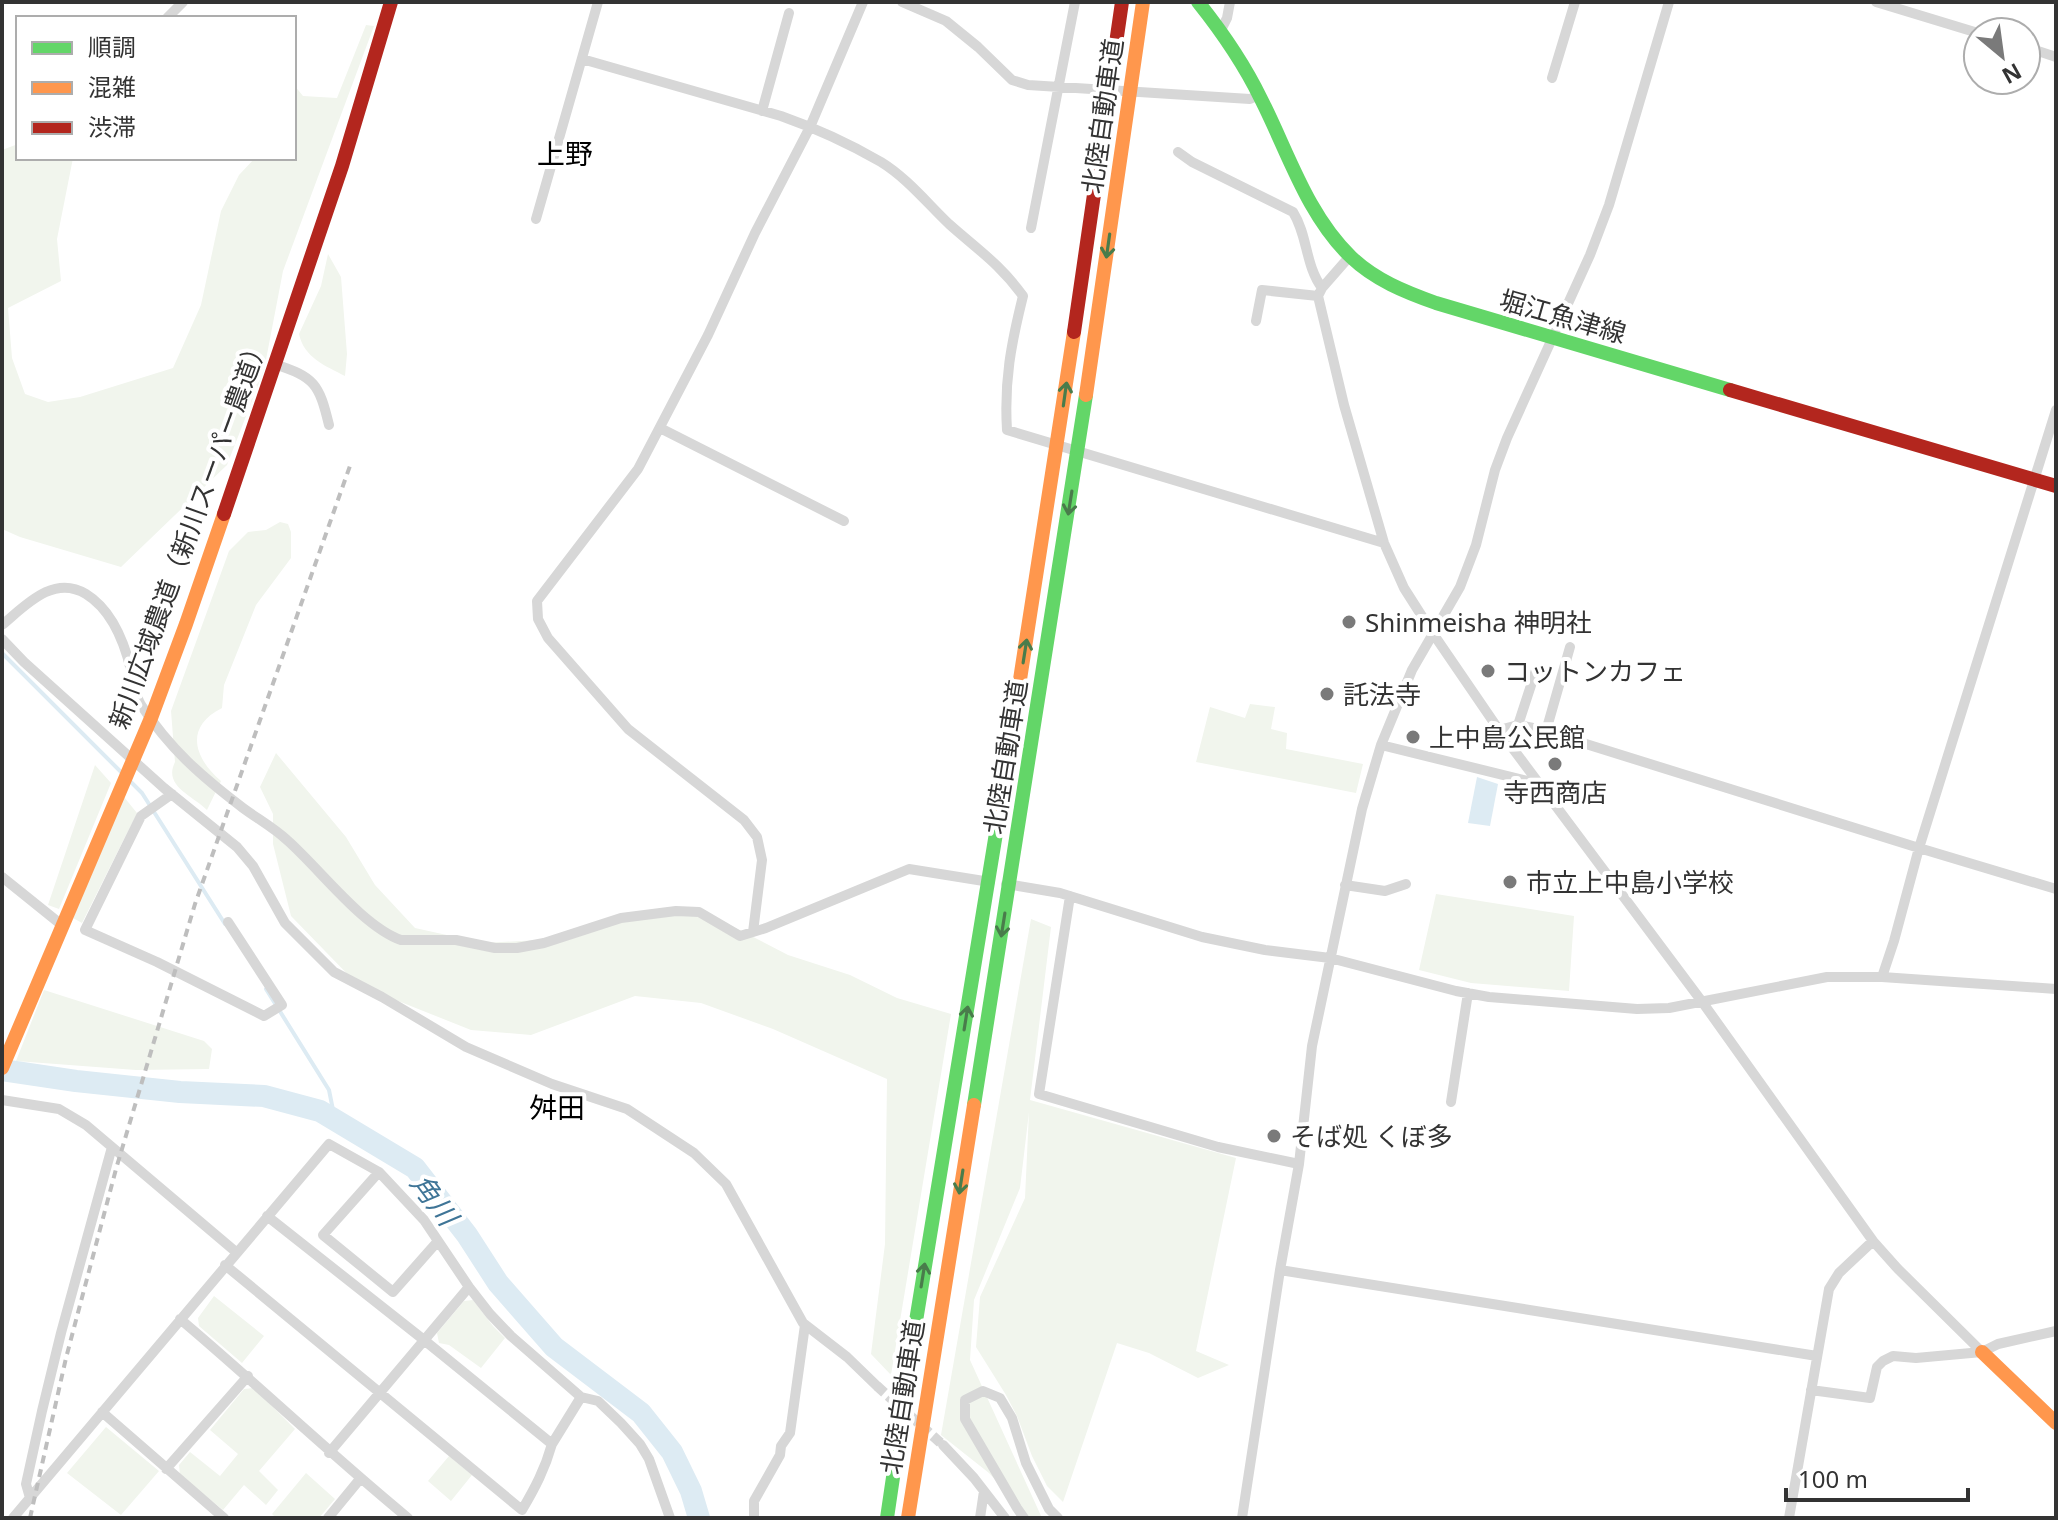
<svg xmlns="http://www.w3.org/2000/svg" width="2058" height="1520" font-family="'Noto Sans','Noto Sans JP',sans-serif">
	<style>
		.green { fill: #f1f5ed }
		.water { fill: #ddebf3 }
		.lines { fill: none; stroke-linecap: round; stroke-linejoin: round }
		.stream { stroke: #ddebf3; stroke-width: 4 }
		.river { stroke: #ddebf3; stroke-width: 22 }
		.street-tunnel { stroke: #d6d6d6; stroke-width: 10; stroke-dasharray: 10 5; stroke-linecap: butt }
		.street { stroke: #d7d7d7; stroke-width: 10 }
		.fast { stroke: #63d668; stroke-width: 14 }
		.slow { stroke: #ff974d; stroke-width: 14 }
		.jam { stroke: #b3261e; stroke-width: 14 }
		.rail { stroke: #bebebe; stroke-width: 4; stroke-dasharray: 8 6; stroke-linecap: butt }
		.oneway { stroke: #497c4b }
		.poi-dot { fill: #7a7a7a; stroke: #fff; stroke-width: 3 }
		.labels { text-anchor: middle; dominant-baseline: central; stroke-width: 8; stroke-linejoin: round; paint-order: stroke }
		.street-label { font-size: 26px; fill: #333; stroke: #fff }
		.poi-label { font-size: 26px; fill: #333; stroke: #fff; text-anchor: start }
		.neighbourhood-label { font-size: 28px; fill: #000; stroke: #fff }
		.water-label { font-size: 28px; font-style: italic; fill: #3f7597; stroke: #fff }
	</style>
	<rect width="100%" height="100%" fill="#fff"/>
	<!-- green -->
	<path class="green" d="M 366,25 L 374,26 L 283,271 L 264,370 L 227,465 L 121,567 L 20,537 L 2,529 L 2,150 L 18,144 L 18,158 L 73,158 L 57,239 L 61,281 L 8,308 L 12,358 L 25,394 L 48,402 L 80,397 L 173,368 L 201,305 L 221,211 L 239,175 L 255,158 L 294,158 L 294,85 L 303,96 L 337,98 Z
		M 328,254 L 341,277 L 347,354 L 345,376 C 326,366 304,358 299,334 L 321,286 Z
		M 280,522 L 288,524 L 291,532 L 291,558 L 256,605 L 224,685 L 222,708 C 184,727 194,758 221,781 L 207,810 C 192,795 163,786 175,762 L 171,711 L 229,551 L 248,532 L 266,530 Z
		M 1250,704 L 1275,707 L 1271,729 L 1287,733 L 1286,749 L 1363,764 L 1356,793 L 1196,762 L 1210,707 L 1245,718 Z
		M 276,753 L 346,837 L 375,885 L 415,928 L 483,943 L 574,938 L 635,917 L 699,909 L 788,955 L 850,975 L 897,998 L 951,1014 L 891,1375 L 871,1354 L 885,1244 L 887,1079 L 773,1029 L 701,1003 L 635,996 L 531,1035 L 471,1030 L 358,985 L 291,916 L 273,844 L 273,814 L 260,787 Z
		M 95,765 L 111,783 L 59,909 L 48,905 Z
		M 124,797 L 137,813 L 82,923 L 73,918 Z
		M 1436,894 L 1574,916 L 1569,991 L 1471,983 L 1419,970 Z
		M 1031,919 L 1051,927 L 1030,1100 L 1236,1158 L 1196,1351 L 1229,1365 L 1198,1378 L 1149,1353 L 1117,1343 L 1063,1502 L 1047,1486 L 1032,1456 L 1017,1416 L 1006,1395 L 976,1347 L 980,1297 L 1025,1198 L 1029,1112 L 1020,1188 L 974,1300 L 970,1360 L 1042,1518 L 1030,1518 L 989,1473 L 941,1435 Z
		M 44,990 L 204,1041 L 212,1049 L 209,1069 L 136,1070 L 16,1061 Z
		M 214,1296 L 264,1336 L 242,1363 L 199,1326 L 198,1318 Z
		M 473,1300 L 493,1326 L 505,1338 L 481,1368 L 449,1345 L 439,1343 L 437,1333 L 464,1301 Z
		M 254,1388 L 295,1429 L 259,1471 L 278,1490 L 266,1505 L 244,1485 L 223,1510 L 180,1475 L 179,1465 L 190,1452 L 220,1476 L 238,1454 L 210,1430 L 244,1389 Z
		M 106,1427 L 159,1471 L 121,1515 L 67,1473 Z
		M 449,1456 L 472,1475 L 451,1501 L 428,1481 Z
		M 306,1473 L 335,1499 L 319,1518 L 276,1518 L 272,1514 Z"/>
	<!-- water -->
	<path class="water" d="M 1477,777 L 1498,784 L 1490,826 L 1468,823 Z"/>
	<g class="lines">
		<!-- stream -->
		<path class="stream" d="M 2,653 L 142,793 L 225,924
			M 266,989 L 329,1090 L 335,1120"/>
		<!-- river -->
		<path class="river" d="M 2,1070 L 76,1081 L 180,1092 L 264,1096 L 320,1111 L 415,1168 L 467,1235 L 498,1283 L 554,1347 L 641,1413 L 672,1452 L 691,1491 L 699,1518"/>
		<!-- street-tunnel -->
		<path class="street-tunnel" d="M 877,1386 L 943,1445"/>
		<!-- street -->
		<path class="street" d="M 902,2 L 946,21 L 978,47 L 1012,80 L 1028,85 L 1250,99 L 1259,95
			M 1876,2 L 1978,33
			M 167,18 L 183,2
			M 1221,30 L 1227,18 L 1230,2
			M 2026,47 L 2056,57
			M 582,59 L 781,116 C 815,128 850,144 881,162 C 907,178 927,203 949,224 C 977,249 1000,264 1023,296 C 1011,344 1004,381 1007,430 L 1384,543
			M 1552,78 L 1575,2
			M 762,111 L 789,13
			M 1178,152 L 1192,162 L 1293,212 C 1308,236 1305,265 1322,288
			M 536,219 L 598,2
			M 1031,228 L 1075,2
			M 1350,256 L 1322,288 L 1318,296 L 1344,405 L 1384,543 L 1404,588 L 1432,632 L 1499,730 L 1703,1003 L 1873,1241 L 1898,1269 L 1982,1352
			M 1256,321 L 1262,290 L 1318,296
			M 274,364 C 315,377 319,384 329,425
			M 660,428 L 844,521
			M 2,625 C 25,606 53,574 86,594 C 112,610 124,641 131,670 C 134,681 135,695 141,705 C 170,749 201,776 243,808 C 258,819 274,828 287,840 C 319,868 362,926 401,940 L 456,940 L 495,948 L 517,948 L 544,943 L 621,918 L 676,911 L 699,912 L 740,936 L 766,928 L 909,869 L 990,882
			M 2,639 L 24,662 L 164,788 L 237,847 L 253,866 L 285,923 L 334,972 L 382,997 L 466,1047 L 552,1084 L 627,1109 L 694,1153 L 726,1184 L 803,1323 L 847,1357 L 877,1386
			M 1518,725 L 1536,670
			M 1499,730 L 1518,725 L 1538,729 L 1919,848 L 2056,889
			M 1546,731 L 1570,647
			M 1381,745 L 1540,784
			M 172,794 L 141,816 L 85,930 L 157,962 L 264,1016 L 282,1005 L 228,922
			M 2,877 L 63,926
			M 1006,884 L 1060,893 L 1202,937 L 1265,950 L 1330,958 L 1456,991 L 1489,997 L 1637,1009 L 1669,1008 L 1827,977 L 1882,977 L 2056,989
			M 1345,885 L 1385,891 L 1406,884
			M 1070,896 L 1039,1094 L 1218,1147 L 1299,1164
			M 753,932 L 762,860 L 757,837 L 744,820 L 628,729 L 548,638 L 538,619 L 537,601 L 638,469 L 708,335 L 755,233 L 810,127 L 863,2
			M 1882,977 L 1894,941 L 1919,848 L 2056,410
			M 2,1100 L 59,1109 L 86,1125 L 236,1252
			M 1451,1102 L 1468,993
			M 379,1172 L 323,1235 L 393,1292 L 438,1241
			M 267,1216 L 424,1340 L 552,1444 L 581,1397
			M 225,1265 L 522,1510 C 535,1488 545,1469 552,1444
			M 1280,1270 L 1817,1356
			M 180,1319 C 257,1384 330,1454 408,1518
			M 1811,1390 L 1870,1398 L 1877,1367 L 1883,1361 L 1893,1356 L 1916,1358 L 1982,1352 L 1998,1344 L 2056,1331
			M 102,1412 L 224,1518
			M 943,1445 L 974,1478 L 1005,1518
			M 329,1453 L 469,1287
			M 166,1469 L 248,1376
			M 30,1498 L 26,1484 L 42,1411 L 61,1333 L 112,1147
			M 13,1518 L 329,1144 L 379,1172 L 424,1220 L 469,1287 L 490,1314 L 511,1336 L 581,1397 L 598,1401 L 621,1423 L 640,1444 L 649,1459 L 670,1518
			M 328,1518 L 360,1479
			M 754,1518 L 754,1501 L 780,1455 L 781,1446 L 790,1433 L 805,1325
			M 980,1518 L 984,1491
			M 1024,1518 L 1017,1508 L 965,1419 L 965,1400 L 983,1391 L 1000,1398 L 1012,1418 L 1026,1463 L 1049,1509 L 1058,1518
			M 1242,1518 L 1280,1270 L 1299,1164 L 1312,1046 L 1362,809 L 1381,745 L 1412,670 L 1460,587 L 1476,545 L 1495,470 L 1507,438 L 1590,255 L 1609,205 L 1669,2
			M 1789,1518 L 1829,1289 L 1839,1273 L 1873,1241"/>
		<!-- fast -->
		<path class="fast" d="M 1198,2 C 1222,32 1244,64 1261,99 C 1288,152 1307,215 1351,257 C 1375,280 1405,292 1436,303 L 1730,390
			M 974,1105 L 1086,395
			M 887,1518 L 916,1321 L 998,821"/>
		<!-- slow -->
		<path class="slow" d="M 1086,395 L 1143,2
			M 998,821 L 1074,332
			M 2,1068 L 151,718 L 186,624 L 224,514
			M 1982,1352 L 2056,1423
			M 908,1518 L 974,1105"/>
		<!-- jam -->
		<path class="jam" d="M 1074,332 L 1122,2
			M 1730,390 L 2056,486
			M 224,514 L 342,166 L 391,2"/>
		<!-- rail -->
		<path class="rail" d="M 30,1518 L 66,1358 L 116,1169 L 195,904 L 351,463"/>
	</g>
	<!-- one-way arrows -->
	<defs><path id="oneway-shaft" d="M-6 0H5M1.5-3L5.5 0L1.5 3" fill="none" stroke-width="1.6" stroke-linecap="round" stroke-linejoin="round" transform="scale(2)"/></defs>
	<g class="oneway">
		<use href="#oneway-shaft" transform="translate(1108 246) rotate(98)"/>
		<use href="#oneway-shaft" transform="translate(1065 394) rotate(-82)"/>
		<use href="#oneway-shaft" transform="translate(1070 503) rotate(99)"/>
		<use href="#oneway-shaft" transform="translate(1025 651) rotate(-81)"/>
		<use href="#oneway-shaft" transform="translate(1003 925) rotate(99)"/>
		<use href="#oneway-shaft" transform="translate(966 1018) rotate(-81)"/>
		<use href="#oneway-shaft" transform="translate(961 1182) rotate(99)"/>
		<use href="#oneway-shaft" transform="translate(923 1275) rotate(-81)"/>
	</g>
	<!-- markers -->
	<g class="poi-dot">
		<circle cx="1349" cy="622" r="8"/>
		<circle cx="1488" cy="671" r="8"/>
		<circle cx="1327" cy="694" r="8"/>
		<circle cx="1413" cy="737" r="8"/>
		<circle cx="1555" cy="764" r="8"/>
		<circle cx="1510" cy="882" r="8"/>
		<circle cx="1274" cy="1136" r="8"/>
	</g>
	<g class="labels">
		<!-- street labels -->
		<g class="street-label">
			<text transform="translate(1102 116) rotate(-82)">北陸自動車道</text>
			<text transform="translate(1563 316) rotate(16)">堀江魚津線</text>
			<text transform="translate(188 532) rotate(-70)">新川広域農道（新川スーパー農道）</text>
			<text transform="translate(1005 757) rotate(-81)">北陸自動車道</text>
			<text transform="translate(902 1397) rotate(-81)">北陸自動車道</text>
		</g>
		<!-- poi labels -->
		<g class="poi-label">
			<text x="1365" y="622">Shinmeisha 神明社</text>
			<text x="1504" y="671">コットンカフェ</text>
			<text x="1343" y="694">託法寺</text>
			<text x="1429" y="737">上中島公民館</text>
			<text x="1555" y="792" text-anchor="middle">寺西商店</text>
			<text x="1526" y="882">市立上中島小学校</text>
			<text x="1290" y="1136">そば処 くぼ多</text>
		</g>
		<!-- neighbourhood labels -->
		<g class="neighbourhood-label">
			<text x="565" y="153">上野</text>
			<text x="557" y="1107">舛田</text>
		</g>
		<!-- water labels -->
		<g class="water-label">
			<text transform="translate(435 1199) rotate(53)">角川</text>
		</g>
	</g>
	<!-- border -->
	<rect width="2058" height="1520" fill="none" stroke="#333333" stroke-width="8"/>
	<!-- legend -->
	<rect x="16" y="16" width="280" height="144" fill="#ffffff" stroke="#adadad" stroke-width="2"/>
	<rect x="32" y="42" width="40" height="12" fill="#63d668" stroke="#adadad" stroke-width="2"/>
	<text x="88" y="56" font-size="24" fill="#333333">順調</text>
	<rect x="32" y="82" width="40" height="12" fill="#ff974d" stroke="#adadad" stroke-width="2"/>
	<text x="88" y="96" font-size="24" fill="#333333">混雑</text>
	<rect x="32" y="122" width="40" height="12" fill="#b3261e" stroke="#adadad" stroke-width="2"/>
	<text x="88" y="136" font-size="24" fill="#333333">渋滞</text>
	<!-- north arrow -->
	<g transform="translate(2002 56) rotate(151)"><circle r="38" fill="#ffffff" stroke="#adadad" stroke-width="2"/>
	<path d="M0-6L14 30L0 20L-14 30Z" fill="#7a7a7a"/>
	<text y="-12" font-size="22" font-weight="bold" text-anchor="middle" fill="#333333">N</text>
	</g>
	<!-- scale -->
	<path d="M1786 1488v12h182v-12" fill="none" stroke="#333333" stroke-width="4"/>
	<text x="1798" y="1488" font-size="24" fill="#333333" stroke="#ffffff" stroke-width="6" paint-order="stroke">100 m</text>
</svg>
